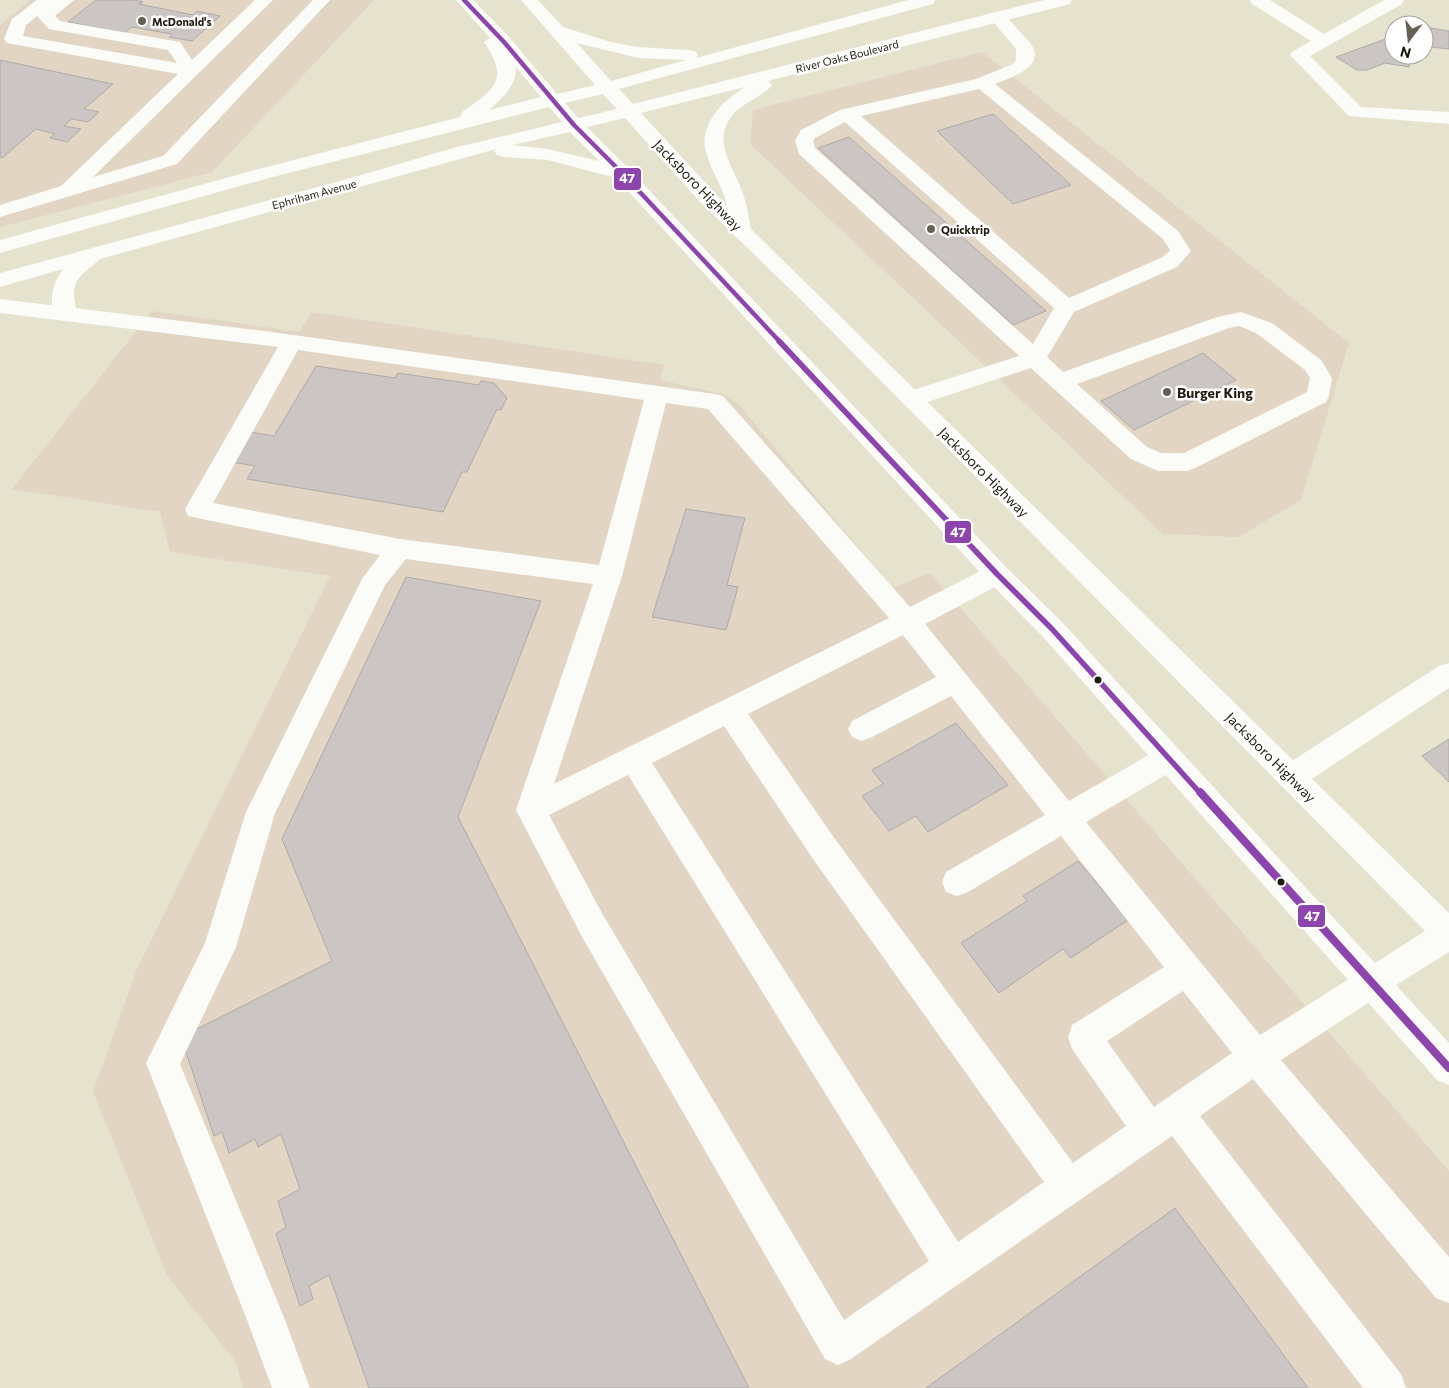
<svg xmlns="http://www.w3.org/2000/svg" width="1449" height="1388" font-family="Commissioner,sans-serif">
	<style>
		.commercial { fill: #e2d5c4 }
		.building { fill: #cbc6c3; stroke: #afaaa8 }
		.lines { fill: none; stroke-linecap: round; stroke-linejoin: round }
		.minor { fill: #fbfbf8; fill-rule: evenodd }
		.major { fill: #fbfbf8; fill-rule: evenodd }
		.bus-1-far2-casing { stroke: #fff; stroke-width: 7 }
		.bus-1-far1-casing { stroke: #fff; stroke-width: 9 }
		.bus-1-casing { stroke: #fff; stroke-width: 11 }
		.bus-1-far2 { stroke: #8e44ad; stroke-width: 4.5 }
		.bus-1-far1 { stroke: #8e44ad; stroke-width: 5.5 }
		.bus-1 { stroke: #8e44ad; stroke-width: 8 }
		.poi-dot { fill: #646152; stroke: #fff; stroke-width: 2 }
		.bus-dot { fill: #1f1c0f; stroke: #fff; stroke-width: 2 }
		.labels { text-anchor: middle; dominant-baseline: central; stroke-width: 5; stroke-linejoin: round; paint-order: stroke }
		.far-poi-label { font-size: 11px; font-weight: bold; fill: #1f1c0f; stroke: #fff; text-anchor: start }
		.far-street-label { font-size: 11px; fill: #1f1c0f; stroke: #fff }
		.street-label { font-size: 14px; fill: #1f1c0f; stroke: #fff }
		.poi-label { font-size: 14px; font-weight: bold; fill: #1f1c0f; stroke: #fff; text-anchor: start }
		.line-badge { stroke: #fff; stroke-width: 2 }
		.badge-label { font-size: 14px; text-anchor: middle; font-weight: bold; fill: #fff }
	</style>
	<rect width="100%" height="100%" fill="#e5e2ce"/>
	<!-- commercial -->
	<path class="commercial" d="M 30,0 L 374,0 L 212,172 L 0,227 L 0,25 Z
		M 982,52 L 1349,343 L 1301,500 L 1239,537 L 1163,534 L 750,144 L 753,110 Z
		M 152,311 L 299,332 L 312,312 L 664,365 L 660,380 L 725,395 L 740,406 L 892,588 L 930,573 L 1449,1171 L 1449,1388 L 243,1388 L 236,1362 L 168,1277 L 93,1092 L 137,969 L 330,576 L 170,552 L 160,512 L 12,489 Z"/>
	<!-- building -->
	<path class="building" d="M 96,0 L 134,0 L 143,2 L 139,4 L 193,15 L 197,11 L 220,16 L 192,41 L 169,37 L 172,34 L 132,27 L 124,33 L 68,22 Z
		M 1424,27 L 1449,31 L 1449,49 L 1432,47 L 1424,50 Z
		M 1391,30 L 1394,30 L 1394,55 L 1411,55 L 1409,67 L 1385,63 L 1367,70 L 1357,70 L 1336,57 L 1391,37 Z
		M 0,60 L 113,84 L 84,109 L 99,112 L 88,122 L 72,119 L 64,126 L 81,129 L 67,142 L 50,138 L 55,134 L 36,129 L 2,158 L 0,157 Z
		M 993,114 L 1071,185 L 1013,204 L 937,131 Z
		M 849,137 L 1046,311 L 1013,325 L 818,148 Z
		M 1203,353 L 1236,380 L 1134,430 L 1101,401 Z
		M 316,366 L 395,378 L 398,373 L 479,385 L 481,381 L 494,383 L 507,398 L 501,410 L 497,409 L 467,472 L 462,472 L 443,512 L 247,479 L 255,466 L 232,462 L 250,432 L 274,436 Z
		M 686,509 L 745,518 L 727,585 L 738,587 L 726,630 L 652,617 Z
		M 406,577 L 541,601 L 458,817 L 749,1388 L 369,1388 L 329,1275 L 309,1286 L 313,1299 L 300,1306 L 276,1234 L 286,1227 L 278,1201 L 300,1189 L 281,1134 L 258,1147 L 255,1139 L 229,1153 L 222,1132 L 214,1136 L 181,1037 L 332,961 L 282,839 Z
		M 956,723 L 1008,785 L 928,832 L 916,816 L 889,831 L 862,796 L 883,784 L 872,770 Z
		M 1449,739 L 1449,782 L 1422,756 Z
		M 1078,861 L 1128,920 L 1071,958 L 1063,949 L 999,993 L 961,943 L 1027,901 L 1023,896 Z
		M 1175,1208 L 1308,1388 L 926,1388 Z"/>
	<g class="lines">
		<!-- minor -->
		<path class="minor" d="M 37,0 L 74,0 L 55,16 L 60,21 L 180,42 L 192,60 L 255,0 L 273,0 L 93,177 L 163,156 L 313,0 L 330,0 L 177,164 L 0,217 L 0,205 L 61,186 L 178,74 L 7,43 L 4,39 L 12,19 ZM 37,16 L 49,29 L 168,50 L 177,63 L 23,36 L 26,25 Z
			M 1250,0 L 1270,0 L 1324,34 L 1384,0 L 1404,0 L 1402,4 L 1310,56 L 1361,107 L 1449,112 L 1449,124 L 1349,116 L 1290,55 L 1293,51 L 1311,41 L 1252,4 Z
			M 997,12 L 1003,13 L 1031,44 C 1047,67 1010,78 995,84 L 1178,231 L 1191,251 L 1177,267 L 1074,312 L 1047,357 L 1063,372 L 1217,317 L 1241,312 L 1272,323 L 1321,360 L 1332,378 L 1329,396 L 1326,402 L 1195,468 L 1187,471 L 1158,471 L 1131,459 L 1031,368 L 912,407 L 904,405 L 901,399 L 904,393 L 1019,356 L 799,154 L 795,141 L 801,130 L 840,110 L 976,79 L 1013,64 L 1016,60 L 1016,49 L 989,17 L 991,13 ZM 979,89 L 1163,239 L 1170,250 L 1163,257 L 1069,298 L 861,116 ZM 845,122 L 1054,308 L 1033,344 L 815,148 L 813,141 L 815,138 ZM 1239,326 L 1256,333 L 1305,370 L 1310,378 L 1307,392 L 1184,453 L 1161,453 L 1147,447 L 1077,384 L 1229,328 Z
			M 0,299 L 272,332 L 715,394 L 723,396 L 910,607 L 988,567 L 997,564 L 1006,567 L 1010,574 L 1006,581 L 925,624 L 1069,801 L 1159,749 L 1169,746 L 1179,749 L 1183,758 L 1179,767 L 1086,822 L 1260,1035 L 1360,972 L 1371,967 L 1382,972 L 1387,983 L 1382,994 L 1281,1060 L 1449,1257 L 1449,1303 L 1436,1298 L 1253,1079 L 1200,1116 L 1401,1374 L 1406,1388 L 1363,1388 L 1172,1136 L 851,1359 L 838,1365 L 825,1359 L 581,935 L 516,810 L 593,584 L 406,559 L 385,585 L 275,813 L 236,947 L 180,1064 L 285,1320 L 310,1388 L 272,1388 L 247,1320 L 146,1063 L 205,943 L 246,812 L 362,579 L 380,555 L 197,518 L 188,516 L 185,509 L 278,347 L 0,313 ZM 298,350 L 644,400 L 599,565 L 400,539 L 213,503 ZM 666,403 L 708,409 L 889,618 L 554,784 L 622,576 ZM 903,635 L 936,677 L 852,721 L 848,729 L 852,737 L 862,741 L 872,737 L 951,696 L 1045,815 L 946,872 L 942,882 L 946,892 L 957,896 L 968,892 L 1061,836 L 1164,967 L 1072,1025 L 1068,1037 L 1072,1049 L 1126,1126 L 1073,1163 L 835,839 L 748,714 ZM 724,726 L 813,859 L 1044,1182 L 958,1242 L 652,763 ZM 628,775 L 929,1261 L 844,1320 L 603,915 L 549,815 ZM 1183,991 L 1232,1053 L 1154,1107 L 1107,1041 Z
			M 1449,663 L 1449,688 L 1301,786 L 1291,790 L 1281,786 L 1277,777 L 1281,768 L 1439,666 Z"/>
		<!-- major -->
		<path class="major" d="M 456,0 L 473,0 L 510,38 L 557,94 L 595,85 L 521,0 L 538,0 L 563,27 L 611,42 L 638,47 L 689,50 L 695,51 L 698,55 L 696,58 L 908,0 L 935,0 L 933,4 L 619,89 L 633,104 L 1044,0 L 1072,0 L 1070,4 L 768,81 L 772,85 C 766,94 745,102 735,112 C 710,140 732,163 742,191 C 747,203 748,216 751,229 L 1449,913 L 1449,952 L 1396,985 L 1449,1043 L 1449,1085 L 1437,1080 L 1043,637 L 988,581 L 616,178 L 548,160 L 504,157 L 497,155 L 494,151 L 496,149 L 100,259 C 77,280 69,279 77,314 L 74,319 L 66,321 L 58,319 C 47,302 52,285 63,269 L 0,287 L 0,273 L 351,178 L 453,148 L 562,122 L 549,107 L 269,178 L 0,253 L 0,240 L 255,170 L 460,117 L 462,112 C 495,89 510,80 484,42 L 490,38 ZM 577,43 L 638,58 L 686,60 L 611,81 ZM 516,67 L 541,97 L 489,110 C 502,99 517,85 516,67 ZM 745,87 C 724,100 698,124 706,152 C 711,171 723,186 727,206 L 641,113 ZM 603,94 L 617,109 L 578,118 L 565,103 ZM 625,118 L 701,203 L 796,295 L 1425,931 L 1375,963 L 1061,621 L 1006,567 L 630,170 L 587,127 ZM 570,132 L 599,161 L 548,149 L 512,145 Z"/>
		<!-- bus-1-far2 casing -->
		<g class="bus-1-far2-casing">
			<path id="bus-1-far2" d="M 464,0 L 504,42 L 574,125 L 623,174 L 781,343"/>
		</g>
		<!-- bus-1-far1 casing -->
		<g class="bus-1-far1-casing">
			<path id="bus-1-far1" d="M 779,341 L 997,574 L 1052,629 L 1201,794"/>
		</g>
		<!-- bus-1 casing -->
		<g class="bus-1-casing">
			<path id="bus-1" d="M 1200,792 L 1449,1068"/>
		</g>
		<!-- bus-1-far2 -->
		<use href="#bus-1-far2" class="bus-1-far2"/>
		<!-- bus-1-far1 -->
		<use href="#bus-1-far1" class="bus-1-far1"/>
		<!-- bus-1 -->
		<use href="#bus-1" class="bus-1"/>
	</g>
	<!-- markers -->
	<g class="poi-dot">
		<circle cx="142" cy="21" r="5"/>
		<circle cx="931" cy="229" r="5"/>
		<circle cx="1167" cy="392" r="5"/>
	</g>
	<g class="bus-dot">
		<circle cx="1098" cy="680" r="4.5"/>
		<circle cx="1281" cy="882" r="4.5"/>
	</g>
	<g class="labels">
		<!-- far-poi labels -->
		<g class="far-poi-label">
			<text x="152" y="21">McDonald's</text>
			<text x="941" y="229">Quicktrip</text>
		</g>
		<!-- far-street labels -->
		<g class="far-street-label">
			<text transform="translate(847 56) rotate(-14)">River Oaks Boulevard</text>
			<text transform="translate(314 194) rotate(-15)">Ephriham Avenue</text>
		</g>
		<!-- street labels -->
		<g class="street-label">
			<text transform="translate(698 185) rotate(46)">Jacksboro Highway</text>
			<text transform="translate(984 472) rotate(45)">Jacksboro Highway</text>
			<text transform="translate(1271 757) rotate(45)">Jacksboro Highway</text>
		</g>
		<!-- poi labels -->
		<g class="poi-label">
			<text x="1177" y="392">Burger King</text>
		</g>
	</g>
	<g class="line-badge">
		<rect x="613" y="167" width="29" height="24" rx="5" fill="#8e44ad"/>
		<rect x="944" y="520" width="28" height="24" rx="5" fill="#8e44ad"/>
		<rect x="1297" y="904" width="29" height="24" rx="5" fill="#8e44ad"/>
	</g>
	<g class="badge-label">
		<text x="627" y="183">47</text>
		<text x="958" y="537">47</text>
		<text x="1312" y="921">47</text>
	</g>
	<!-- north arrow -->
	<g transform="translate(1409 40) rotate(195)"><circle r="24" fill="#ffffff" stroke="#a5a49f"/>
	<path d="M0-4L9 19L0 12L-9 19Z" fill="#646152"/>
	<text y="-8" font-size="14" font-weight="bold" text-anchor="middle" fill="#1f1c0f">N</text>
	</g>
</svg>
